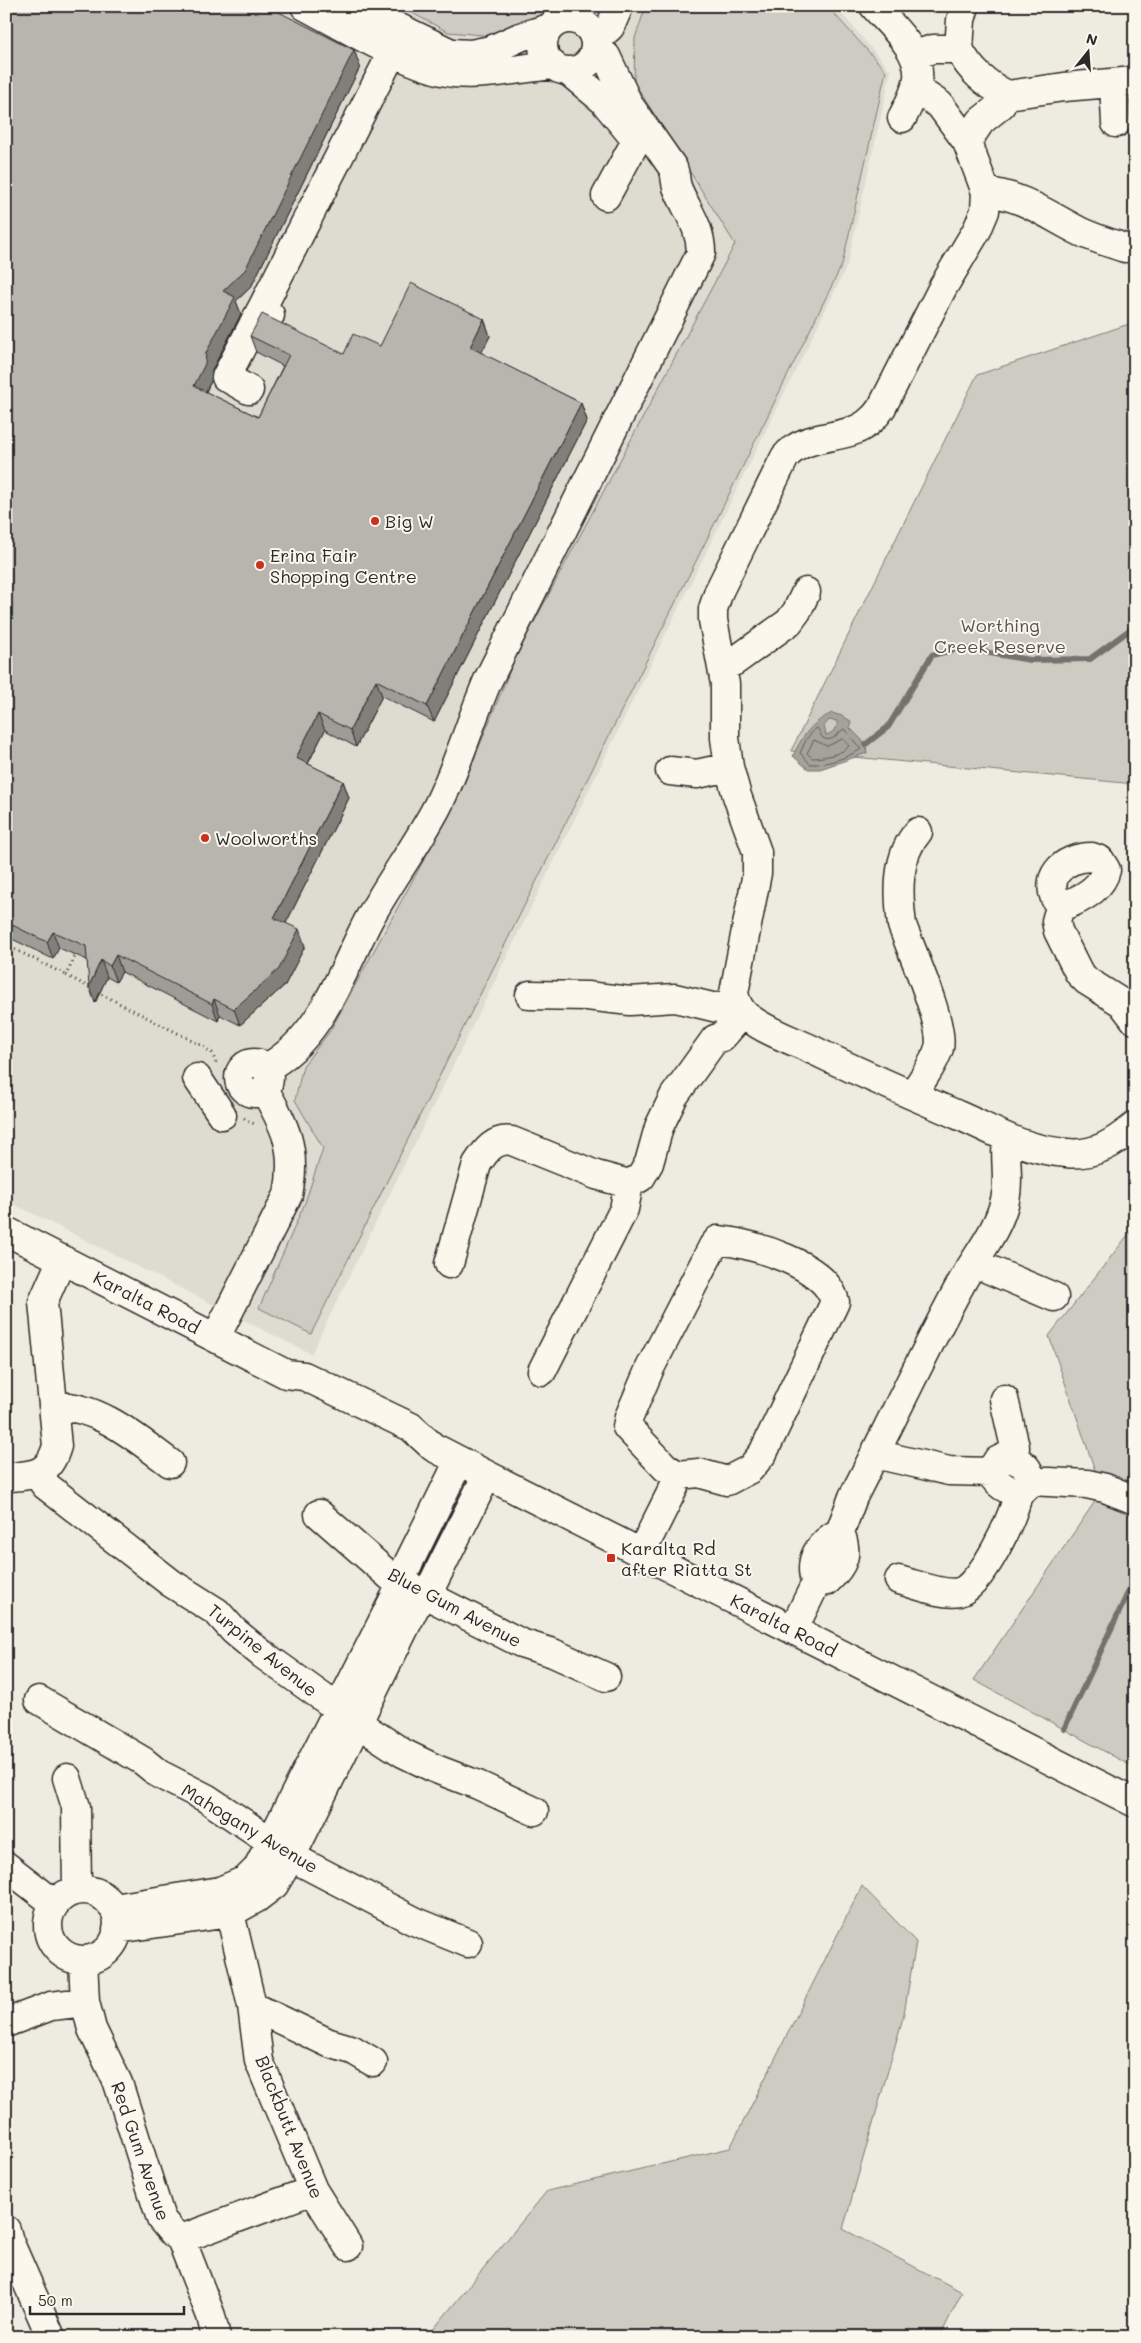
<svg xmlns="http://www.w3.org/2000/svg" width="1141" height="2343" font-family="Mali,sans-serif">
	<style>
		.built { fill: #dedbd1 }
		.green { fill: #cecbc2; stroke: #7c7b76 }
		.water { fill: #a4a29a; stroke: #74726e; fill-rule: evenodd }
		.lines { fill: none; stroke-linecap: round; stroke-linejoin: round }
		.shore { stroke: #5b5b57; stroke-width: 1 }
		.stream { stroke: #74726e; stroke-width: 6 }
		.minor-casing { stroke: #2b2b2b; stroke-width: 31 }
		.path { stroke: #2b2b2b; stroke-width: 3; stroke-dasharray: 1 4; stroke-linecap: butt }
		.minor { stroke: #fbf7ec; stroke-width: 28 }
		.wall { fill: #9e9c96; stroke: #2b2b2b }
		.shaded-wall { fill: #817f7a; stroke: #2b2b2b }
		.building { fill: #b8b5ae; stroke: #2b2b2b }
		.poi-dot { fill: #c8321e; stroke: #fbf7ec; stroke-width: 2 }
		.labels { text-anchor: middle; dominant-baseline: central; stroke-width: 4; stroke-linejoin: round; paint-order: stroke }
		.poi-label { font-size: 18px; fill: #2b2b2b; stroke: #fbf7ec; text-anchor: start }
		.park-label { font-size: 18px; fill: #545351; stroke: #fbf7ec }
		.street-label { font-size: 18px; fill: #2b2b2b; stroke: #fbf7ec }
	</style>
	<rect width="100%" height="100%" fill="#eeebe0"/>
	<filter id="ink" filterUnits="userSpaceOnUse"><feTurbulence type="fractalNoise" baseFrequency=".02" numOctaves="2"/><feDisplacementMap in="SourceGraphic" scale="10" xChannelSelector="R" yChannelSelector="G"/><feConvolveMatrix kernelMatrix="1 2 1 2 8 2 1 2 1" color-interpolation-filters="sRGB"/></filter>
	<g filter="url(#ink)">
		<!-- built -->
		<path class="built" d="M 6,6 L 835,6 L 891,71 L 847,266 L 311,1354 L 6,1200 Z"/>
		<!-- green -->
		<path class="green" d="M 399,6 L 554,6 L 506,37 L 448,32 Z
			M 646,6 L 827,6 L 886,71 L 842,265 L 705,543 L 311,1334 L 259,1308 L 305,1203 L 323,1148 L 295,1100 L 303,1066 L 330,1031 L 460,794 L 515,658 L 735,244 L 634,82 L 635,38 Z
			M 1135,322 L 1135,784 L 791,751 L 977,375 Z
			M 1135,1226 L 1135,1768 L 974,1680 L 1102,1491 L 1049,1336 Z
			M 862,1886 L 916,1942 L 904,2014 L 843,2229 L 962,2292 L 940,2337 L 427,2337 L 547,2191 L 730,2148 Z"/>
		<!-- water -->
		<path class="water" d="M 832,713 L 842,716 L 851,721 L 850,728 L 866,744 L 867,753 L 820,769 L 808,769 L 793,756 C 802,736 811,723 832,713 ZM 829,720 L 837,721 L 837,727 L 831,733 L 826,735 L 824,726 Z"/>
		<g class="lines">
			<!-- shore -->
			<path class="shore" d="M 817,728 C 820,731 820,736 823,738 C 832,744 839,731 844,729 L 861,749 C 847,758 826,765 810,764 L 800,753 L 807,738 Z
				M 843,739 L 849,746 C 843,754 823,758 812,758 L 807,753 L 814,740 L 827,746 Z"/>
			<!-- stream -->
			<path class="stream" d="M 866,744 L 888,727 L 932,655 L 961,648 L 1030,660 L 1090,659 L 1135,626
				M 1135,1319 L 1131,1337 L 1135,1350
				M 1064,1729 L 1135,1578"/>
			<!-- minor casing -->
			<g class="minor-casing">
				<path id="minor" d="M 305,6 C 343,26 414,69 454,73 C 487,76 520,68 553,65
					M 354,6 L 451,53 L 471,54 L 491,50 L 520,37 L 549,28
					M 874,6 C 890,25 921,50 918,78 C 916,92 908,106 902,118
					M543 45a26 26 0 1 1 52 0a26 26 0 1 1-52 0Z
					M 595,40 L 610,27 L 619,6
					M 959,49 L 961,20 L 965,6
					M 914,55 L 933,49 L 959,49 C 970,71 986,84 1007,95 L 1064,87 L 1135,81
					M 568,71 L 603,100 L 631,134
					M 1114,83 L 1116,123
					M 916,89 L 940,105 L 967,142 L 986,192 L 985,211 L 977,230 L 943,287 L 882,407 C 879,411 876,416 872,419 C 849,443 807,430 785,457 L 719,591 L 713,609 L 713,620 L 725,684 L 725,738 L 729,767 L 737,796 L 757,852 L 757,873 L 734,993 C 736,1004 741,1012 749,1018 C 769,1033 795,1041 817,1052 C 864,1075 912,1095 960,1116 C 997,1132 1024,1150 1067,1153 C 1095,1156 1114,1143 1135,1126
					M 967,142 L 981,121 L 1001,105 L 1007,95
					M 986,192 C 1022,195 1049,216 1081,232 C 1096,239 1110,243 1125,248
					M 606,196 L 636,141
					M 270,315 L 262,308 L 393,51 L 390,23
					M 249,390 L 226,377 L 262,308
					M 723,666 L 735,661 L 789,622 L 797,611 L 806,592
					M 670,771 L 697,774 L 729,767
					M 1092,857 L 1100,860 L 1106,870 C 1101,890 1078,901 1060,907 C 1040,879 1062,857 1092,857 Z
					M 1060,907 L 1056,921 L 1058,931 L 1079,973 L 1087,981 L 1122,1003 L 1135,1020
					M 530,995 L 587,996 L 630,1001 L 675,998 L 717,1008 L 736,1001
					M239 1078a15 15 0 1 1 30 0a15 15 0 1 1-30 0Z
					M 266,1068 C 321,1039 341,973 368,921 C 389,882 416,847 437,807 C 458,766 470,722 488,680 L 701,253 C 701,226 686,210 677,187 C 675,181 676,175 673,168 L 629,105 L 606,56 L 595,48
					M 197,1078 L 222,1115
					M 913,1095 C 921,1080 934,1065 939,1048 C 945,1025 911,950 902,925 C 898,894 896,856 918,832
					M 6,1231 L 286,1374 L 304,1376 L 411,1427 L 433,1447 L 487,1475 L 1135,1803
					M 718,1240 C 753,1244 826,1264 835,1302 L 763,1453 L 750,1469 L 727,1481 L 699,1473 L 678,1475 L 666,1468 L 627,1427 L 629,1417 L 650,1368 L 713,1246 Z
					M 974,1263 L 1054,1297
					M 449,1264 L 477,1164 C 486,1150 495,1138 512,1141 L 596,1175 L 629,1184 L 641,1177 L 649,1163 L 659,1127 L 674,1096 L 715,1039 L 722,1037 L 743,1013
					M 216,1337 L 288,1195 C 297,1149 286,1128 264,1089
					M 542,1371 L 624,1209 L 629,1184
					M 1004,1399 L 1015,1447 L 1014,1459
					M 54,1406 C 98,1405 136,1438 170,1463
					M 875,1454 L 949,1471 L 992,1472
					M 1003,1458 C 1017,1458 1031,1466 1030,1481 C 1023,1499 1003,1490 994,1478 L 993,1467 L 997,1461 Z
					M 37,1473 L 45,1485 L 171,1583 L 217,1612 L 234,1631 L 262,1654 L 371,1732 L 403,1753 L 436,1769 L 478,1785 L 534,1811
					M 10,1477 C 36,1475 49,1474 57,1446 L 43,1302 L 62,1259
					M 1030,1481 L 1087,1484 L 1105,1488 L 1135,1500
					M 319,1514 L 391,1577 L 521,1643 L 553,1653 L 606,1677
					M 641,1553 L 674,1487 L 678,1475
					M 899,1580 C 915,1584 944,1596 959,1592 C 981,1587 1016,1514 1018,1492
					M 816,1583 L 827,1581 C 844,1565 849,1554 840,1532 L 853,1497 C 890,1425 924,1351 963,1280 C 977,1255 999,1229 1005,1200 C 1010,1180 1004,1159 1007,1139
					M 793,1630 L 816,1583 C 807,1560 820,1542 840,1532
					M 39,1700 L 143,1761 L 159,1774 L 206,1798 L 305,1864 L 414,1921 L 468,1943
					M 67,1778 L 76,1807 L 77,1890
					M 6,1866 L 55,1904
					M48 1925a35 35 0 1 1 70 0a35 35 0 1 1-70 0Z
					M 114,1908 L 220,1891 L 246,1880 L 257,1869 L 402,1583 L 405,1570 L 459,1461
					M 230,1913 L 252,2006 L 259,2061 L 313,2190 L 348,2246
					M 117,1929 L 230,1913 L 257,1898 L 274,1885 L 292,1855 L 422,1593 L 433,1583 L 487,1475
					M 83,1960 L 85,2002 L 92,2029 L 118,2083 L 161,2219 L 171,2231 L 181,2239 L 211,2316 L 216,2337
					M 252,2006 L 329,2043 L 353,2050 L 373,2062
					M 6,2023 L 51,2006 L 85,2002
					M 6,2230 L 9,2241 L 51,2337
					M 181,2239 L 313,2190"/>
			</g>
			<!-- path -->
			<path class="path" d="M 6,945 L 66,975
				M 77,953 L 66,975 L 92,989
				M 97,992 L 199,1044 L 212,1053 L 216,1063
				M 244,1118 L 256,1125"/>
			<!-- minor -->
			<use href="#minor" class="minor"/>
		</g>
		<!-- wall -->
		<path class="wall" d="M 6,6 L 354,50 L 360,67 L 251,287 L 236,301 L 241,314 L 212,370 L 211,381 L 206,392 L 258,417 L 283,366 L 256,352 L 250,336 L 344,354 L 380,346 L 484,319 L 490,336 L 481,353 L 581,403 L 587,420 L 434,722 L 382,696 L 356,747 L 325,730 L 308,764 L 343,781 L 349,798 L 286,923 L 305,946 L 285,985 L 240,1025 L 220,1015 L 218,1021 L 122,972 L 116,982 L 107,977 L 95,1003 L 87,960 L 59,948 L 53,959 L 6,936 Z"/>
		<!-- shaded-wall -->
		<path class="shaded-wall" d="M 354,50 L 360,67 L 251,287 L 236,301 L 241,314 L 212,370 L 211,381 L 200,403 L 194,386 L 206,353 L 223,291 Z
			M 484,319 L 490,336 L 476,364 L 470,347 Z
			M 581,403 L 587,420 L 434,722 L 427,706 Z
			M 376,680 L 382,696 L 356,747 L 350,730 Z
			M 318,714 L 325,730 L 302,775 L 296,758 Z
			M 343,781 L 349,798 L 280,935 L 274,918 Z
			M 299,929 L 305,946 L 285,985 L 240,1025 L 234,1009 Z
			M 53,932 L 59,948 L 53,959 L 47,942 Z
			M 116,955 L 122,972 L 116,982 L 110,966 Z
			M 101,960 L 107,977 L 95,1003 L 89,986 Z
			M 214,999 L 220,1015 L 218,1021 L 212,1004 Z"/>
		<!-- building -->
		<path class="building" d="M 6,6 L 267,6 L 354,50 L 245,270 L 223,291 L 235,297 L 206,353 L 205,364 L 194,386 L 258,417 L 289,355 L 250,336 L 262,314 L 344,354 L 353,334 L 380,346 L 411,283 L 484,319 L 470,347 L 581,403 L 427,706 L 376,680 L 350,730 L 318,714 L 296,758 L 343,781 L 274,918 L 299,929 L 279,969 L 234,1009 L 214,999 L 212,1004 L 116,955 L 110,966 L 101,960 L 89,986 L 86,946 L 53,932 L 47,942 L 6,922 Z"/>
	</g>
	<!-- markers -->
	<g class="poi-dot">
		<circle cx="375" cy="521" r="5"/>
		<circle cx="260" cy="565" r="5"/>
		<circle cx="205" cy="838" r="5"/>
		<rect x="606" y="1553" width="10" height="10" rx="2.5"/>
	</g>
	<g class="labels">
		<!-- poi labels -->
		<g class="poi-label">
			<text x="385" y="521">Big W</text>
			<text x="270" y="555">Erina Fair<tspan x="270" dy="21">Shopping Centre</tspan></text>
			<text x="215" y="838">Woolworths</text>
			<text x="621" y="1548">Karalta Rd<tspan x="621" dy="21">after Riatta St</tspan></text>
		</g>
		<!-- park labels -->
		<g class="park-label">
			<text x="1000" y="625">Worthing<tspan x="1000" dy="21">Creek Reserve</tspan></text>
		</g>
		<!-- street labels -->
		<g class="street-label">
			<text transform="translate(147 1302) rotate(27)">Karalta Road</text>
			<text transform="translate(455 1607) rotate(28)">Blue Gum Avenue</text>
			<text transform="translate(784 1625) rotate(27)">Karalta Road</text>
			<text transform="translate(263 1650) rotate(39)">Turpine Avenue</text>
			<text transform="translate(250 1828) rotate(31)">Mahogany Avenue</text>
			<text transform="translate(290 2127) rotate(68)">Blackbutt Avenue</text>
			<text transform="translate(141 2151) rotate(71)">Red Gum Avenue</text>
		</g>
	</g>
	<!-- margin -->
	<rect width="1141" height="2343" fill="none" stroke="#fbf7ec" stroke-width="25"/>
	<rect x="12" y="12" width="1116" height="2318" fill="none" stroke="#2b2b2b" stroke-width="2" filter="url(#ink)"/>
	<!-- north arrow -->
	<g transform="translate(1088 52) rotate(17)" stroke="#fbf7ec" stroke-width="4" paint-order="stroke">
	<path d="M0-4L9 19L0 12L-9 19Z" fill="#2b2b2b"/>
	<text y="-8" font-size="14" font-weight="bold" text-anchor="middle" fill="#2b2b2b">N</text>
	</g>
	<!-- scale -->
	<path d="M30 2306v8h154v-8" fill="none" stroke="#2b2b2b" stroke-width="2.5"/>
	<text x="38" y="2306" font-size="15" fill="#2b2b2b" stroke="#fbf7ec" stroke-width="4" paint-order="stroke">50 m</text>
</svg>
